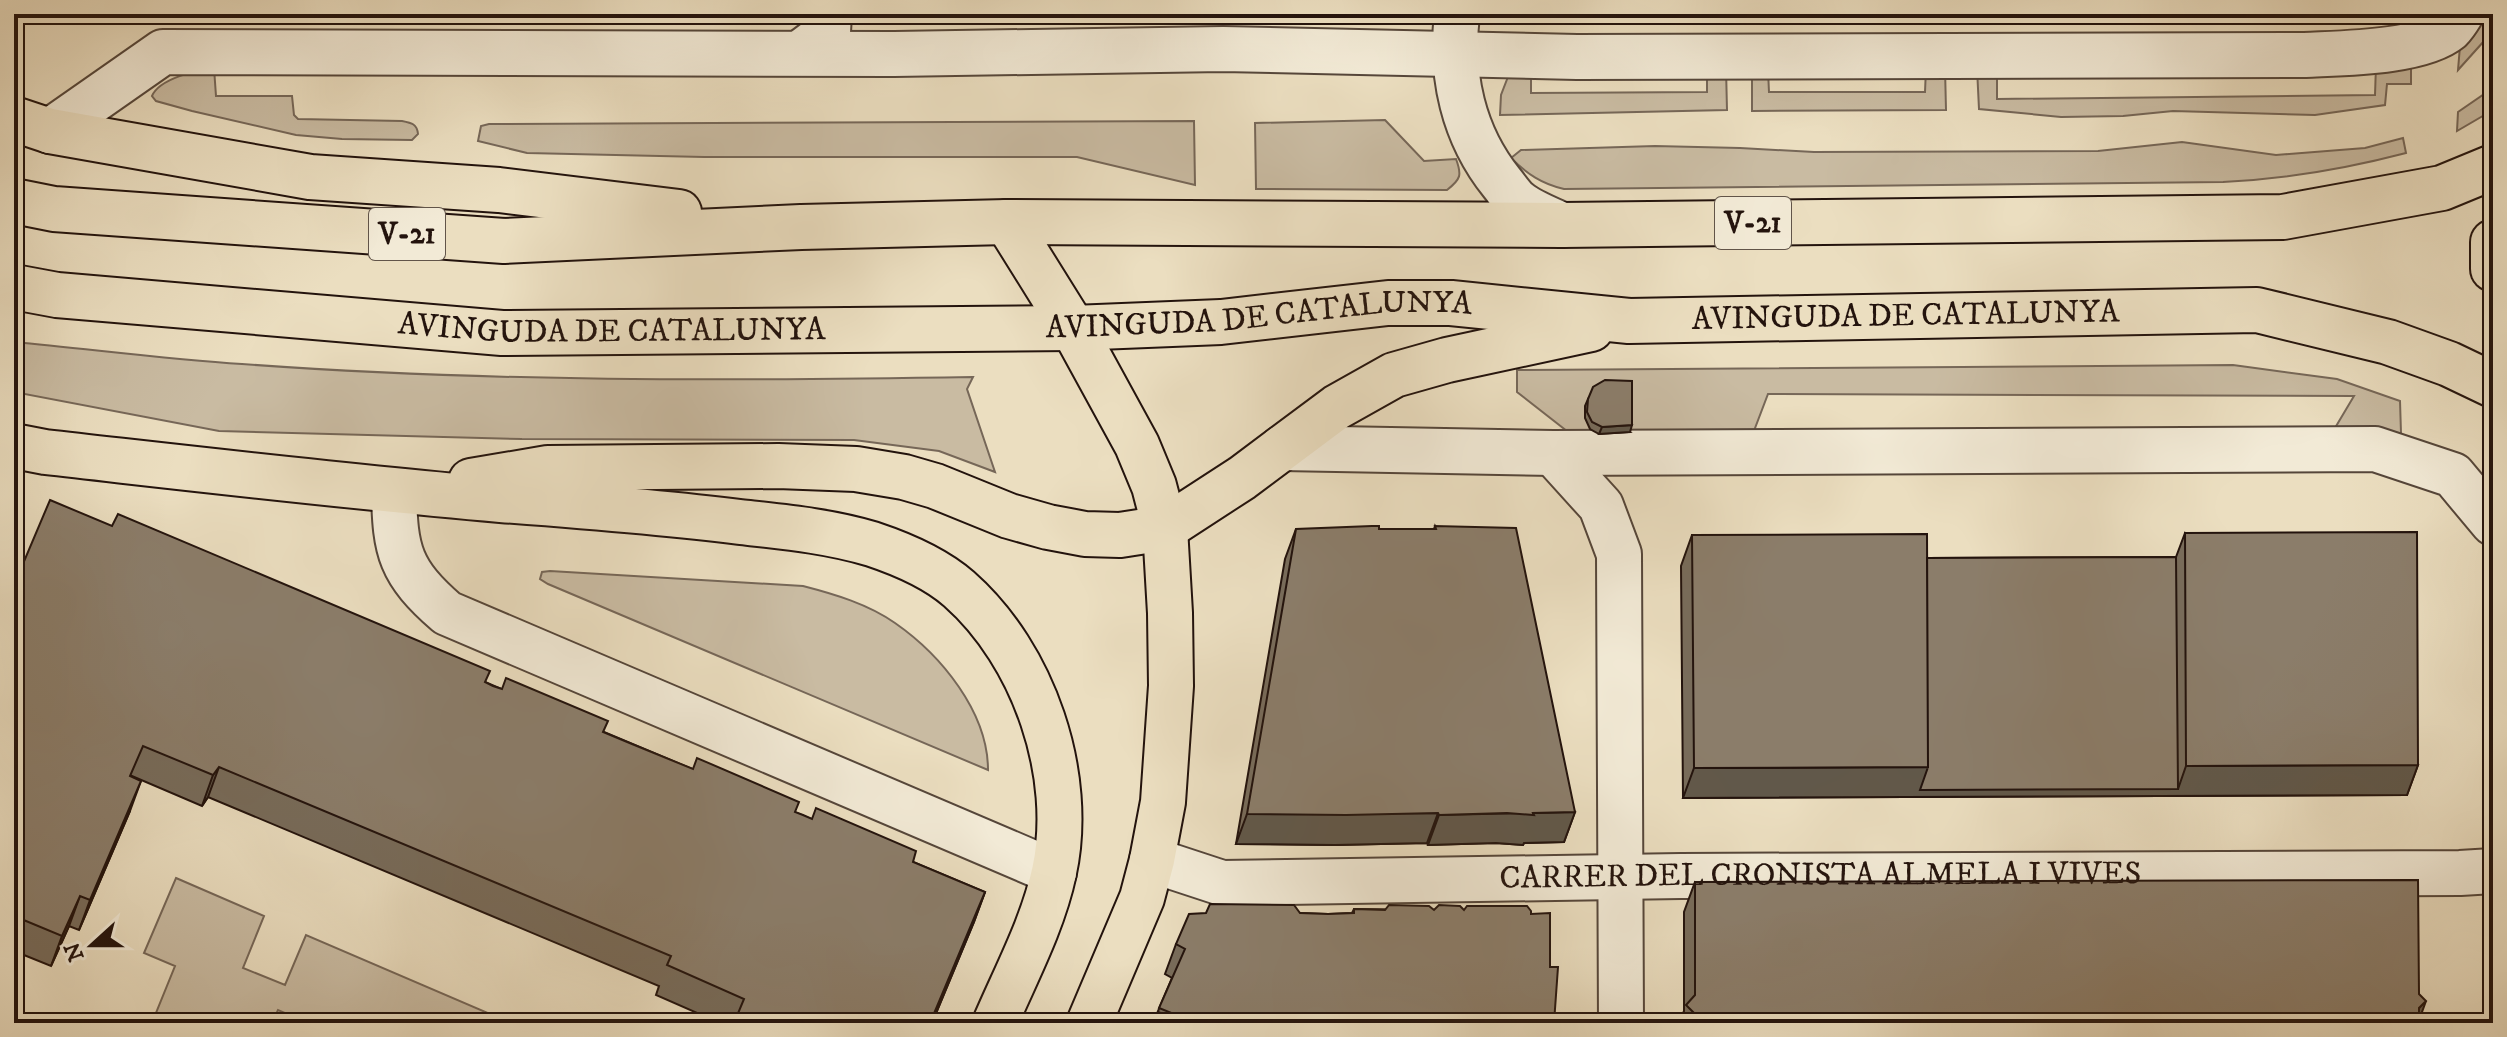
<svg xmlns="http://www.w3.org/2000/svg" width="2507" height="1037" font-family="'IM FELL DW Pica',serif">
	<style>
		.green { fill: #c9bba2; stroke: #766758; stroke-width: 2 }
		.lines { fill: none; stroke-linecap: round; stroke-linejoin: round }
		.minor-casing { stroke: #55463a; stroke-width: 48 }
		.major-casing { stroke: #23130d; stroke-width: 48 }
		.minor { stroke: #f2ead6; stroke-width: 44 }
		.major { stroke: #ebdec0; stroke-width: 44 }
		.wall { fill: #786c5b; stroke: #23130d; stroke-width: 2 }
		.shaded-wall { fill: #61584a; stroke: #23130d; stroke-width: 2 }
		.building { fill: #8b7d6a; stroke: #23130d; stroke-width: 2 }
		.labels { text-anchor: middle; dominant-baseline: central; stroke-width: 8; stroke-linejoin: round; paint-order: stroke }
		.shield { fill: #f2ead6; stroke: #615449; stroke-width: 2 }
		.shield-label { font-size: 30px; font-weight: bold; fill: #23130d }
		.street-label { font-size: 32px; fill: #23130d; stroke: #f2ead6 }
	</style>
	<rect width="100%" height="100%" fill="#ebdec0"/>
	<filter id="stains"><feTurbulence type="fractalNoise" baseFrequency=".0025" numOctaves="4"/><feColorMatrix values="0 0 0 0 .2 0 0 0 0 .09 0 0 0 0 .02 0 0 0 .5 -.17"/></filter>
	<radialGradient id="worn" r=".72"><stop offset=".6" stop-color="#630" stop-opacity="0"/><stop offset="1" stop-color="#630" stop-opacity=".3"/></radialGradient>
	<!-- green -->
	<path class="green" d="M 2483,14 L 2493,14 L 2493,31 L 2458,70 L 2460,46 Z
		M 2411,60 L 2411,84 L 2387,84 L 2385,105 L 2315,115 L 2173,111 L 2123,116 L 2061,117 L 1979,109 L 1977,68 L 1997,68 L 1997,99 L 2375,95 L 2376,65 Z
		M 214,68 L 216,96 L 292,96 L 294,115 L 298,119 L 402,121 C 412,123 417,124 418,134 L 412,140 L 342,139 L 296,135 L 192,111 L 156,101 L 152,96 C 159,79 196,70 214,68 Z
		M 1707,68 L 1726,68 L 1727,110 L 1500,115 L 1501,95 L 1511,69 L 1531,70 L 1531,93 L 1707,92 Z
		M 1926,68 L 1945,68 L 1946,110 L 1752,111 L 1752,70 L 1768,70 L 1769,92 L 1925,92 Z
		M 2493,88 L 2493,110 L 2457,131 L 2458,112 Z
		M 1385,120 L 1424,161 L 1456,159 C 1462,175 1461,179 1447,190 L 1256,189 L 1255,123 Z
		M 1194,121 L 1195,185 L 1077,157 L 704,157 L 527,153 L 478,141 L 481,126 L 489,124 Z
		M 2403,138 L 2406,153 C 2345,169 2286,179 2223,182 L 1564,189 C 1542,184 1527,174 1511,158 L 1521,150 L 1655,146 L 1740,148 L 1814,152 L 2098,151 L 2182,142 L 2276,155 L 2365,148 Z
		M 14,342 C 90,349 166,359 242,364 C 485,382 730,381 973,377 L 967,389 L 995,472 L 939,451 L 854,440 L 522,439 L 219,431 L 14,392 Z
		M 2233,365 L 2337,379 L 2400,401 L 2401,433 L 2332,433 L 2354,396 L 1768,394 L 1752,436 L 1572,435 L 1517,392 L 1517,370 Z
		M 550,571 L 803,586 C 834,594 868,604 895,623 C 941,655 988,712 988,770 L 548,584 L 540,579 L 542,572 Z
		M 176,878 L 264,916 L 243,968 L 285,985 L 306,935 L 511,1023 L 308,1023 L 278,1010 L 272,1023 L 180,1023 L 156,1013 L 175,966 L 144,953 Z"/>
	<g class="lines">
		<!-- minor casing -->
		<g class="minor-casing">
			<g id="minor">
				<path d="M 1457,14 C 1450,75 1463,135 1502,183 C 1507,189 1512,197 1518,202 C 1530,212 1547,218 1562,225"/>
				<path d="M 800,53 L 828,32 L 829,14"/>
				<path d="M 50,131 L 163,52 L 894,54 L 1223,49 L 1577,57 L 2305,55 C 2342,53 2421,53 2450,29 C 2454,25 2458,19 2461,14"/>
				<path d="M 1282,448 L 1553,453 L 2375,449 L 2453,475 L 2493,523"/>
				<path d="M 1553,453 L 1601,506 L 1619,554 L 1621,1023"/>
				<path d="M 394,491 C 395,552 400,572 447,613 L 1054,872"/>
				<path id="s1" d="M 1152,860 L 1222,883 L 1681,876 L 2460,873 L 2493,871"/>
			</g>
		</g>
		<!-- major casing -->
		<g class="major-casing">
			<g id="major">
				<path d="M 14,119 L 50,131 L 310,177 L 499,190 L 679,212"/>
				<path d="M 14,201 L 54,209 L 504,241 L 801,227 L 1007,222 L 1562,225 L 2283,217 L 2442,188 L 2493,167"/>
				<path d="M 1007,222 L 1073,328 L 1137,445 L 1154,486 L 1165,528 L 1170,613 L 1171,686 L 1163,802 L 1152,860 L 1142,898 L 1089,1023"/>
				<path d="M 2493,242 L 2493,269"/>
				<path id="s2" d="M 14,287 L 57,295 L 502,333 L 1073,328 L 1221,322 L 1388,303 L 1451,303 L 1629,321 L 2257,310 L 2388,342 L 2449,364 L 2493,385"/>
				<path d="M 14,446 L 45,452 C 197,469 349,487 501,500 C 581,506 661,512 740,522 C 785,527 829,531 872,544 C 902,554 935,568 959,589 C 1034,655 1075,775 1054,872 C 1043,924 1016,974 995,1023"/>
				<path d="M 471,481 L 548,468 L 778,466 L 856,469 L 904,477 L 935,486 L 1009,516 L 1048,527 L 1085,534 L 1120,535 L 1165,528 L 1242,478 L 1337,407 L 1394,375 L 1447,360 L 1591,329"/>
			</g>
		</g>
		<!-- minor -->
		<use href="#minor" class="minor"/>
		<!-- major -->
		<use href="#major" class="major"/>
	</g>
	<!-- wall -->
	<path class="wall" d="M 1588,399 L 1630,432 L 1599,434 L 1590,429 L 1585,418 L 1585,406 Z
		M 1435,526 L 1575,812 L 1564,842 L 1524,843 L 1523,845 L 1496,843 L 1428,845 L 1427,843 L 1335,845 L 1236,844 L 1285,559 L 1296,529 L 1434,529 Z
		M 2185,533 L 2418,765 L 2407,795 L 1683,798 L 1681,566 L 1692,535 L 1927,558 L 2176,557 Z
		M 14,585 L 485,682 L 985,892 L 974,922 L 932,1023 L 720,1023 L 656,995 L 659,986 L 208,797 L 202,806 L 132,776 L 130,811 L 79,930 L 69,926 L 51,966 L 14,951 Z
		M 1695,882 L 2419,1019 L 2419,1023 L 1679,1023 L 1684,1011 L 1684,912 Z
		M 1354,909 L 1464,910 L 1531,914 L 1550,967 L 1554,1023 L 1153,1023 L 1172,978 L 1165,974 L 1176,944 L 1300,913 L 1328,914 L 1352,913 Z"/>
	<!-- shaded-wall -->
	<path class="shaded-wall" d="M 1632,425 L 1630,432 L 1599,434 L 1602,427 Z
		M 2418,765 L 2407,795 L 1683,798 L 1694,768 L 1928,767 L 2178,789 L 2186,766 Z
		M 219,767 L 208,797 L 202,806 L 213,775 Z
		M 141,781 L 130,811 L 79,930 L 90,900 Z
		M 1575,812 L 1564,842 L 1524,843 L 1523,845 L 1496,843 L 1428,845 L 1439,815 Z
		M 1438,813 L 1427,843 L 1335,845 L 1236,844 L 1247,814 Z
		M 985,892 L 974,922 L 932,1023 L 930,1023 Z
		M 80,896 L 69,926 L 51,966 L 62,936 Z
		M 2426,1001 L 2418,1023 L 2419,1008 Z"/>
	<!-- building -->
	<path class="building" d="M 1605,380 L 1632,381 L 1632,425 L 1602,427 L 1592,422 L 1587,412 L 1588,399 L 1593,387 Z
		M 50,500 L 112,526 L 118,514 L 490,671 L 485,682 L 493,686 L 502,689 L 506,678 L 608,721 L 603,732 L 632,744 L 693,769 L 697,758 L 799,802 L 795,812 L 803,815 L 812,819 L 816,808 L 916,851 L 913,862 L 985,892 L 930,1023 L 734,1023 L 744,999 L 667,965 L 671,956 L 219,767 L 213,775 L 143,746 L 130,776 L 141,781 L 90,900 L 80,896 L 62,936 L 14,916 L 14,585 Z
		M 1372,526 L 1379,526 L 1379,529 L 1436,529 L 1435,526 L 1516,528 L 1575,812 L 1533,813 L 1534,815 L 1507,813 L 1439,815 L 1438,813 L 1346,815 L 1247,814 L 1296,529 Z
		M 2417,532 L 2418,765 L 2186,766 L 2185,533 Z
		M 1927,534 L 1928,767 L 1694,768 L 1692,535 Z
		M 2176,557 L 2178,789 L 1920,790 L 1928,767 L 1927,558 Z
		M 2418,880 L 2419,994 L 2426,1001 L 2419,1008 L 2419,1023 L 1695,1023 L 1695,1014 L 1686,1005 L 1695,995 L 1695,882 Z
		M 1210,904 L 1294,905 L 1300,913 L 1328,914 L 1354,913 L 1354,909 L 1385,910 L 1389,905 L 1429,906 L 1434,910 L 1439,905 L 1460,906 L 1464,910 L 1467,906 L 1527,906 L 1531,911 L 1531,914 L 1550,913 L 1550,967 L 1558,967 L 1554,1023 L 1196,1023 L 1159,1008 L 1185,949 L 1176,944 L 1189,914 L 1206,913 Z
		M 1158,1012 L 1186,1023 L 1153,1023 Z"/>
	<g class="labels">
		<!-- shield labels -->
		<g class="shield">
			<rect x="1715" y="197" width="76" height="52" rx="6"/>
			<rect x="369" y="208" width="76" height="52" rx="6"/>
		</g>
		<g class="shield-label">
			<text x="1753" y="223">V-21</text>
			<text x="407" y="234">V-21</text>
		</g>
		<!-- street labels -->
		<g class="street-label">
			<text stroke="none"><textPath href="#s2" startOffset="1896">AVINGUDA DE CATALUNYA</textPath></text>
			<text stroke="none"><textPath href="#s2" startOffset="1248">AVINGUDA DE CATALUNYA</textPath></text>
			<text stroke="none"><textPath href="#s2" startOffset="600">AVINGUDA DE CATALUNYA</textPath></text>
			<text stroke="none"><textPath href="#s1" startOffset="672">CARRER DEL CRONISTA ALMELA I VIVES</textPath></text>
		</g>
	</g>
	<!-- margin -->
	<rect width="2507" height="1037" fill="none" stroke="#ebdec0" stroke-width="48"/>
	<rect x="16" y="16" width="2475" height="1005" fill="none" stroke="#23130d" stroke-width="4"/>
	<rect x="24" y="24" width="2459" height="989" fill="none" stroke="#23130d" stroke-width="2"/>
	<!-- north arrow -->
	<g transform="translate(92 945) rotate(249)" stroke="#f2ead6" stroke-width="6" paint-order="stroke">
	<path d="M0-6L14 30L0 20L-14 30Z" fill="#23130d"/>
	<text y="-12" font-size="22" font-weight="bold" text-anchor="middle" fill="#23130d">N</text>
	</g>
	<rect width="100%" height="100%" filter="url(#stains)"/>
	<rect width="100%" height="100%" fill="url(#worn)"/>
</svg>
